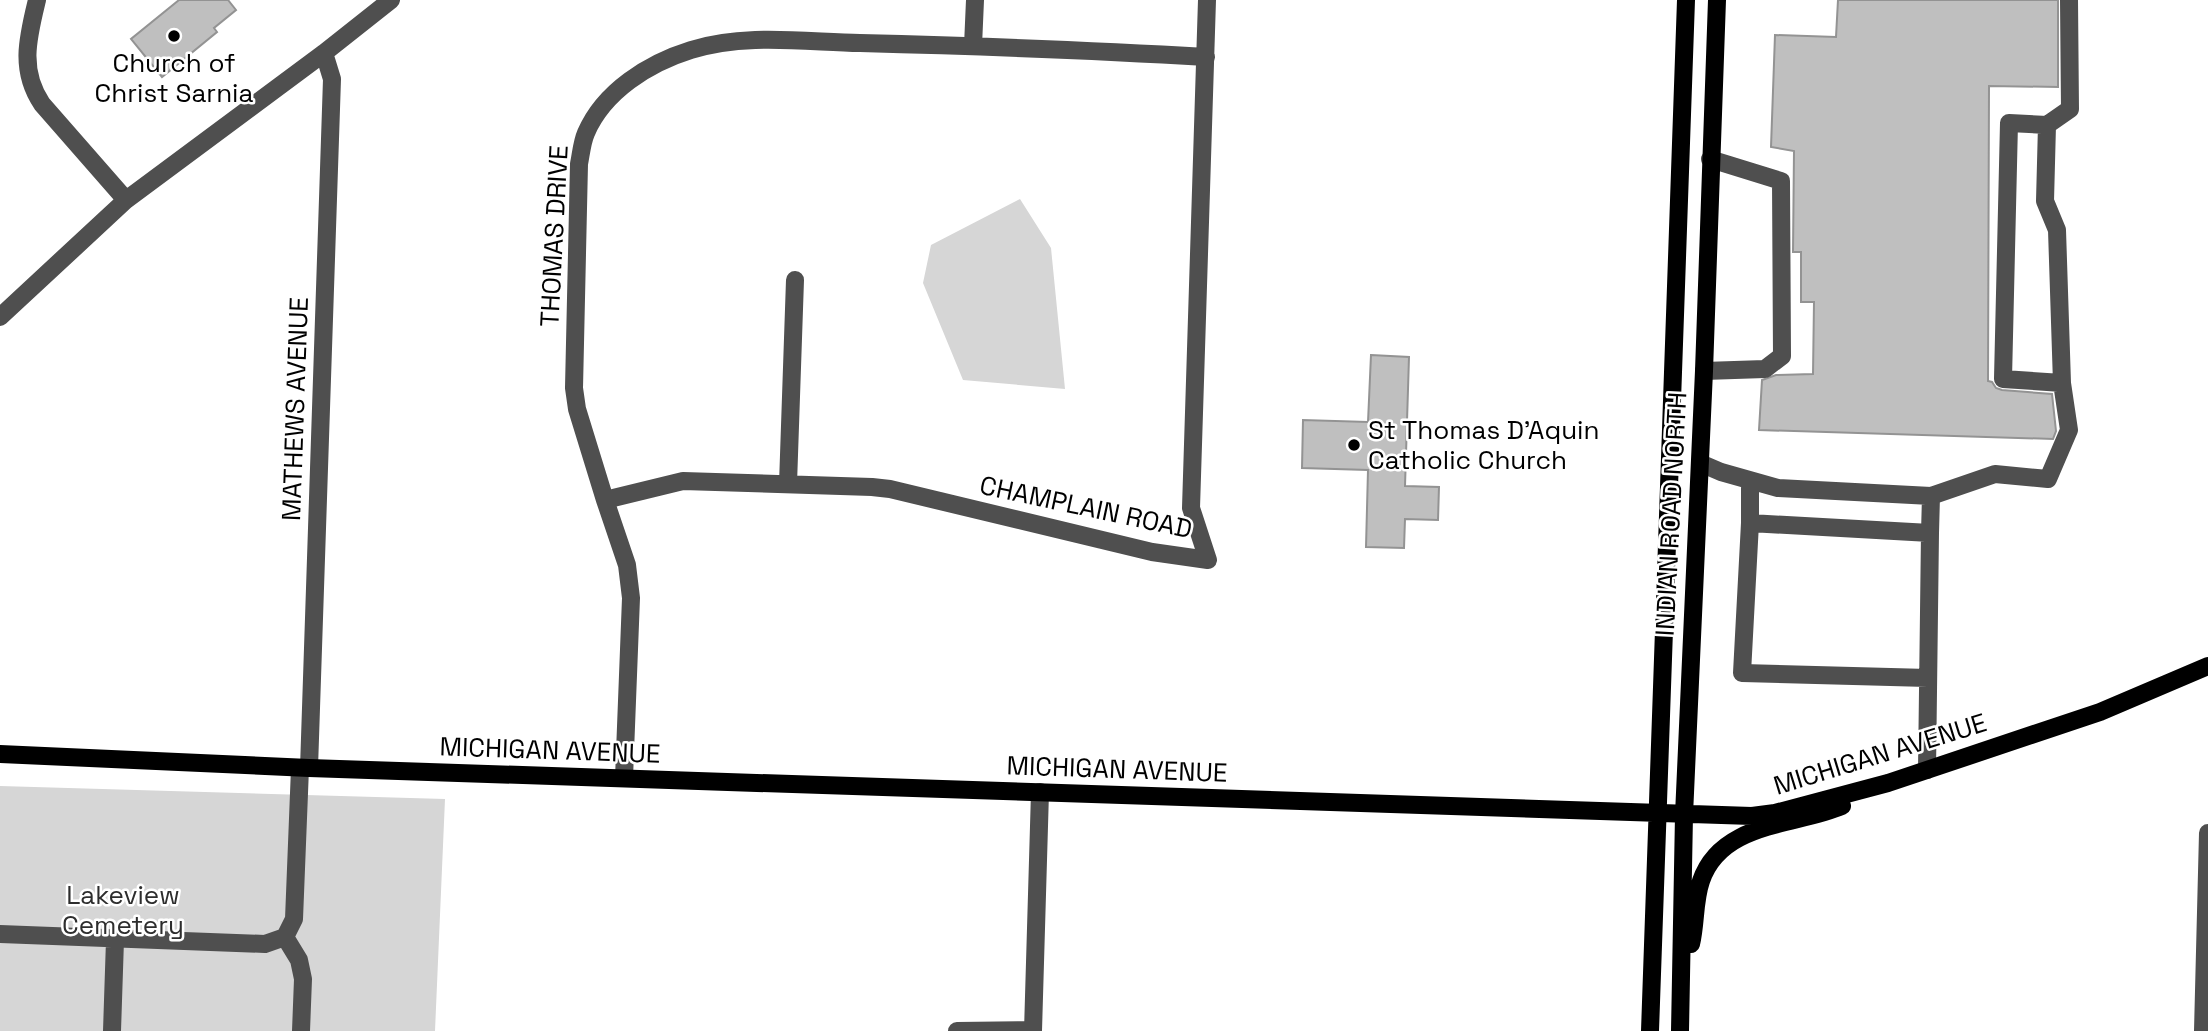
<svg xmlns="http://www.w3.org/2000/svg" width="2208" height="1031" font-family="'Space Grotesk',sans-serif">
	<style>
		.green { fill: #d6d6d6 }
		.building { fill: #bfbfbf; stroke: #939393; stroke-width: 2 }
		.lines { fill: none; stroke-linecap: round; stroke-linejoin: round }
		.minor { stroke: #4f4f4f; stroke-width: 18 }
		.major { stroke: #000; stroke-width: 18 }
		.poi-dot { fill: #000; stroke: #fff; stroke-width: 2.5 }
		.labels { text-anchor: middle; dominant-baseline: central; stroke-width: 5; stroke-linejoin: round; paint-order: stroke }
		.poi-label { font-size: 26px; fill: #000; stroke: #fff }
		.street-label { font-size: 26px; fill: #000; stroke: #fff }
		.park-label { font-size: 26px; fill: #2d2d2d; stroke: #fff }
	</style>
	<rect width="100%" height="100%" fill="#fff"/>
	<!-- green -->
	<path class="green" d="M 1020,199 L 1051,248 L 1065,389 L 963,380 L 923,283 L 931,245 Z
		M 0,786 L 445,799 L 435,1031 L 0,1031 Z"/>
	<!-- building -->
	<path class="building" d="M 179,0 L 228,0 L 236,10 L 214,28 L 217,32 L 162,77 L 131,39 Z
		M 1838,0 L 2058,0 L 2058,87 L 1989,86 L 1988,381 L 1992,382 L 1996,388 L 2002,390 L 2052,394 L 2056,431 L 2053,439 L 1759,430 L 1762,380 L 1776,375 L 1813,374 L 1814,302 L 1801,302 L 1801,252 L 1793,252 L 1794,151 L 1771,147 L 1775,35 L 1836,37 Z
		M 1371,355 L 1409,357 L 1405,486 L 1439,487 L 1438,520 L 1405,519 L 1404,548 L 1366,547 L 1368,470 L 1302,468 L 1303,420 L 1368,422 Z"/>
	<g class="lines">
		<!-- minor -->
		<path class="minor" d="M 37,0 C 28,37 19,70 42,104 L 126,200
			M 973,46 L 975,0
			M 2047,125 L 2070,109 L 2069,0
			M 0,317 L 126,200 L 324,53 L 391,0
			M 1704,371 L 1765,369 L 1782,356 L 1781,181 L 1710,159
			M 1700,463 L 1721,472 L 1778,488 L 1931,496 L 1995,474 L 2048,479 L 2069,430 L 2062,383 L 2057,230 L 2045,201 L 2047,125 L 2009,123 L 2003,379 L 2062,383
			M 788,484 L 795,280
			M 605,500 L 683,481 L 872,487 L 890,489 L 1152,552 L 1208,560 L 1191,508 L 1207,0
			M 1750,523 L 1750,481
			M 1930,533 L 1931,496
			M 300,768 L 294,919 L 285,937 L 299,960 L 303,979 L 301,1031
			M 309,768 L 332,79 L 324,53
			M 1927,770 L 1930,533 L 1750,523 L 1742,673 L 1928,678
			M 624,778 L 631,598 L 627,565 L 605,500 L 577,409 L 574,388 L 579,164 C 581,154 582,142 586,133 C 604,91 649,63 691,50 C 745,33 805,42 860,43 C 976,46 1091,50 1206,57
			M 0,934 L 265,944 L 285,937
			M 112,1031 L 115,940
			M 957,1031 L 1033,1030
			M 1033,1031 L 1040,792
			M 2203,1031 L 2208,833"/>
		<!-- major -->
		<path class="major" d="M 0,754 L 309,768 L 1752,816 L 1775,813 L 1888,783 L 2100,712 L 2208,666
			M 1691,944 C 1696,924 1694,901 1701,881 C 1721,822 1794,826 1842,806
			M 1650,1031 L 1686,0
			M 1680,1031 L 1684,815 L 1704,371 L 1717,0"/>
	</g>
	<!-- markers -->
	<g class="poi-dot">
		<circle cx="174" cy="36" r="7"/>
		<circle cx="1354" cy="445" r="7"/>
	</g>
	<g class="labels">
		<!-- poi labels -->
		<g class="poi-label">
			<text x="174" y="63">Church of<tspan x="174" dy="30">Christ Sarnia</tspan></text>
			<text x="1368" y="430" text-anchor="start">St Thomas D'Aquin<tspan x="1368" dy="30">Catholic Church</tspan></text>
		</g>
		<!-- street labels -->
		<g class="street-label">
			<text transform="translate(554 236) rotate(-87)">THOMAS DRIVE</text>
			<text transform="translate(295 409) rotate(-88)">MATHEWS AVENUE</text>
			<text transform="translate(1086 507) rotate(12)">CHAMPLAIN ROAD</text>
			<text transform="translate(1671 514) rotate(-87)">INDIAN ROAD NORTH</text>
			<text transform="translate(550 750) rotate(2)">MICHIGAN AVENUE</text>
			<text transform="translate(1880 754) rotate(-17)">MICHIGAN AVENUE</text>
			<text transform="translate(1117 769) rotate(2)">MICHIGAN AVENUE</text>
		</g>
		<!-- park labels -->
		<g class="park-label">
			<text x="123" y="895">Lakeview<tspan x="123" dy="30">Cemetery</tspan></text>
		</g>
	</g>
</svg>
